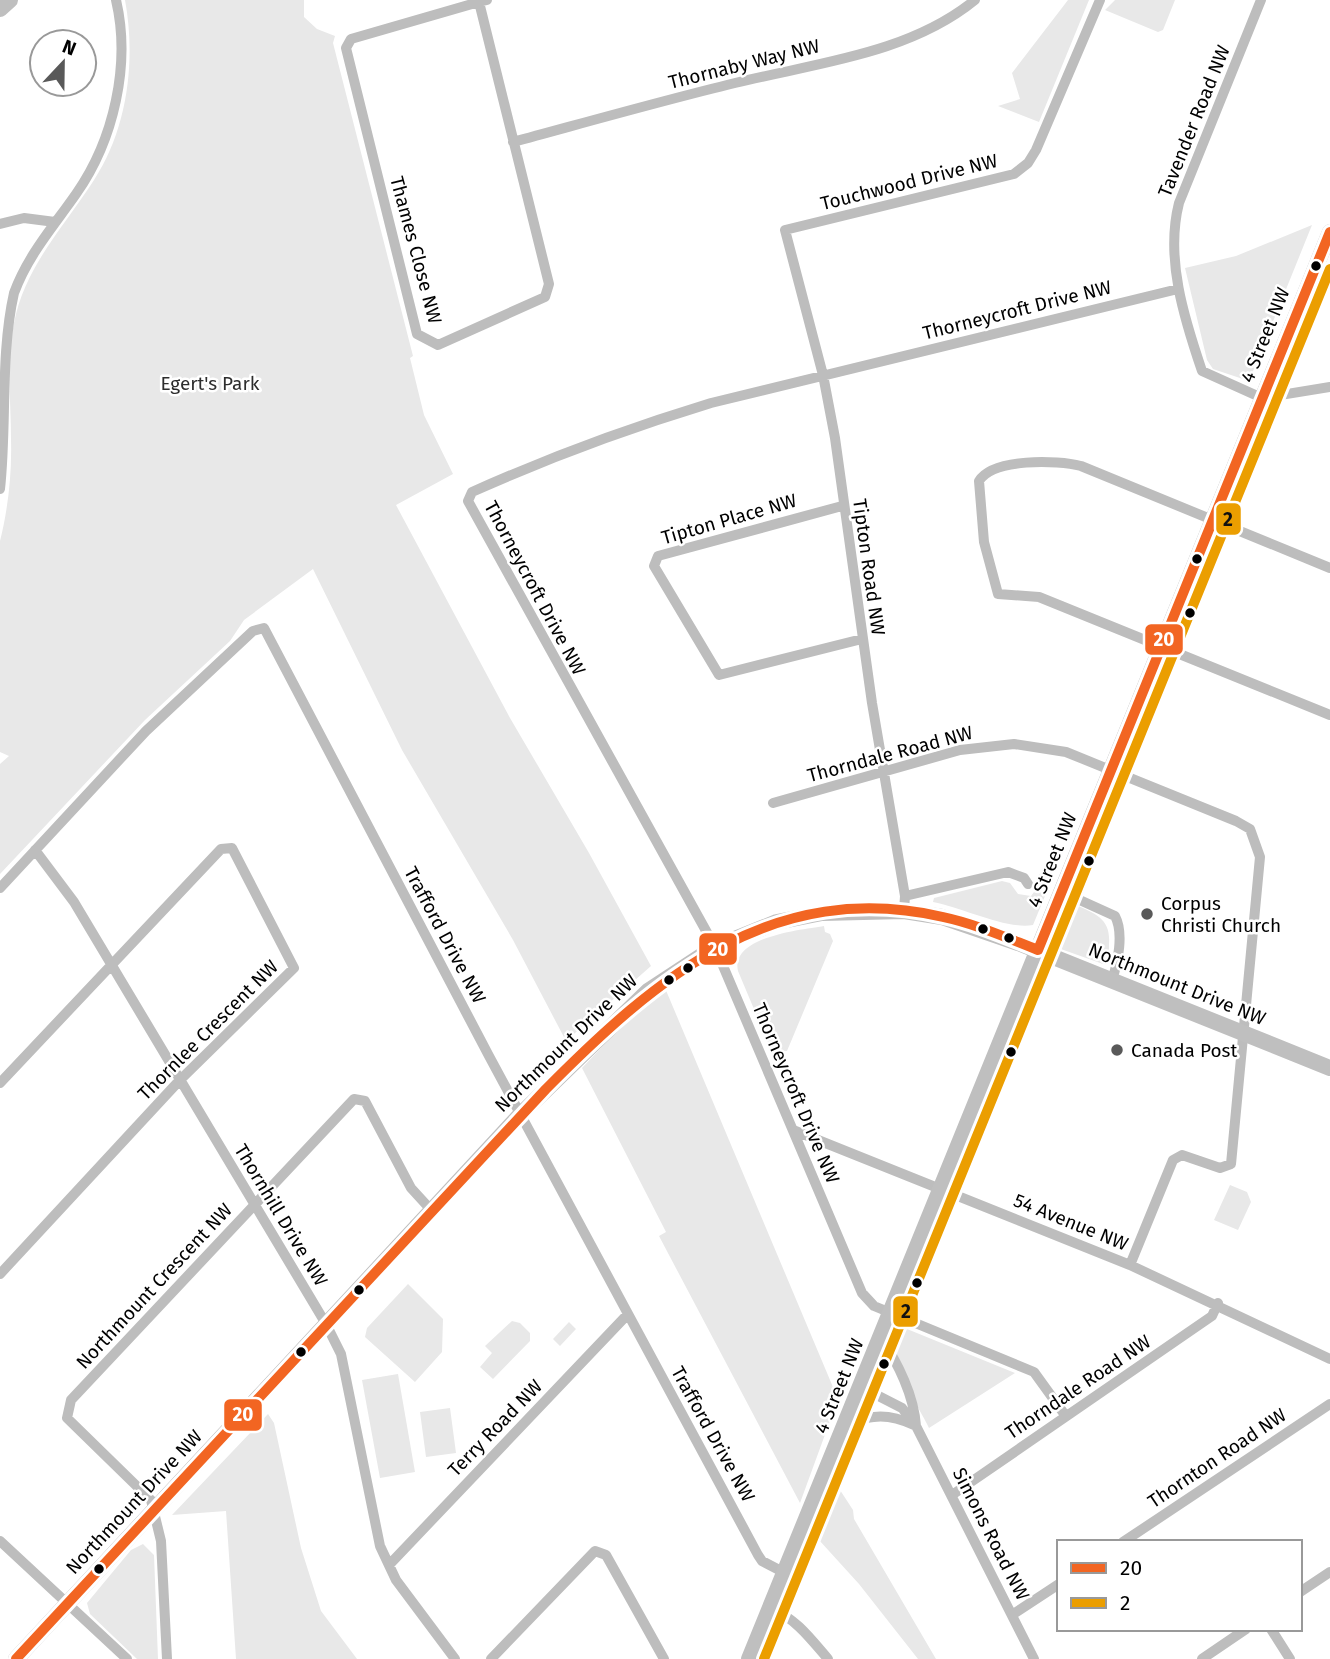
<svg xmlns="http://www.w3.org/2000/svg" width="1330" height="1659" font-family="'Fira Sans',sans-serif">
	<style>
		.green { fill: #e8e8e8 }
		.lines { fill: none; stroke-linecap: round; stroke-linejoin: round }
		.street { stroke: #bdbdbd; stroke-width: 10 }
		.secondary { stroke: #bfbfbf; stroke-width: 16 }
		.bus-1-casing { stroke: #fff; stroke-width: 16 }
		.bus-2-casing { stroke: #fff; stroke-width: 16 }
		.bus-1 { stroke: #f26522; stroke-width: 10 }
		.bus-2 { stroke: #eb9e00; stroke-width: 10 }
		.bus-dot { fill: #000; stroke: #fff; stroke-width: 2.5 }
		.poi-dot { fill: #595959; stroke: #fff; stroke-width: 2.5 }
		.labels { text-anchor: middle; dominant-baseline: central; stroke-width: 5; stroke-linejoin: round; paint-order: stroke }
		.street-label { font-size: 19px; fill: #000; stroke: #fff }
		.park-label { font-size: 19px; fill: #2d2d2d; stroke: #fff }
		.poi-label { font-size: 19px; fill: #000; stroke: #fff; text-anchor: start }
		.line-badge { stroke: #fff; stroke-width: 2.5 }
		.badge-label { font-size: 19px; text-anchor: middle; font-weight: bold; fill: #fff }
		.pale-badge-label { font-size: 19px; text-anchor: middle; font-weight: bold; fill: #111 }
	</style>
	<rect width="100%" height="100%" fill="#fff"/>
	<!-- green -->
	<path class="green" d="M 125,0 L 304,0 L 304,17 L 317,29 L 335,36 L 333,43 L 413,356 L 410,358 L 424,415 L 453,474 L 396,505 L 510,718 L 589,853 L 651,966 L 566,1041 L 513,940 L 402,750 L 313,569 L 244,620 L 230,641 L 145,720 L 0,874 L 0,764 L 9,756 L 0,752 L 0,541 C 8,509 12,474 11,440 C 11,402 6,361 14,323 C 25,266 64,227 94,180 C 128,128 136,59 125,0 Z
		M 1068,0 L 1089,0 L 1039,122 L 998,106 L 1020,99 L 1012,73 Z
		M 1115,0 L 1175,0 L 1163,30 L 1158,32 L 1105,10 Z
		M 1312,225 L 1249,381 L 1213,369 L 1207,360 L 1185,268 L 1236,256 Z
		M 1039,874 L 1052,879 L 1033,925 C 1008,930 963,908 933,902 L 934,898 L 1002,881 L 1010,883 L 1018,894 L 1031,896 L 1040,884 Z
		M 1076,905 C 1096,914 1111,919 1109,944 C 1109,952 1109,958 1103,964 L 1058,948 C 1055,933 1059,910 1076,905 Z
		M 824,926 L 825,932 L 830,934 L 833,941 L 787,1051 L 772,1052 L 738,971 C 730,937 800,930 824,926 Z
		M 665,988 L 838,1399 L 800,1503 L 659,1236 L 666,1232 L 582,1068 L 637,1010 Z
		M 1230,1185 L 1247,1192 L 1251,1202 L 1238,1230 L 1214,1220 Z
		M 408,1284 L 443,1319 L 442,1352 L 415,1382 L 365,1337 L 367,1328 Z
		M 512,1321 L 520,1323 L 530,1333 L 530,1341 L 493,1379 L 480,1367 L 492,1353 L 485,1346 Z
		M 569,1322 L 576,1329 L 560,1346 L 553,1339 Z
		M 907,1329 L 1015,1373 L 929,1428 C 916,1401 887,1363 899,1332 Z
		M 398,1374 L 415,1472 L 380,1478 L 362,1380 Z
		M 450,1408 L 456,1453 L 426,1457 L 420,1412 Z
		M 268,1414 L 274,1423 L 301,1548 L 321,1611 L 357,1659 L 236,1659 L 226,1511 L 172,1515 Z
		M 840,1490 L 853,1510 L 854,1519 L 936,1659 L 918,1659 L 859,1584 L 819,1540 Z
		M 143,1544 L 154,1555 L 158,1659 L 137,1659 L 90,1614 L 87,1603 L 131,1550 Z"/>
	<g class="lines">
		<!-- street -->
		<path class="street" d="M 479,0 L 479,2 L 549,284 L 545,297 L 438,345 L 417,334 L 346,48 L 351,39 L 479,2 L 487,0
			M 1261,0 L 1179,203 C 1165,258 1184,318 1202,371 L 1262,398 L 1330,387
			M 513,142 C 587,122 661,101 735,83 C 816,63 909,54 975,0
			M 0,224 L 24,218 L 55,222
			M 0,489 C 7,425 0,355 14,293 C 28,255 53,227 76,194 C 114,140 131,64 116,0
			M 842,506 L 658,556 L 654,566 L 719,675 L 862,639
			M 1330,568 L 1081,466 C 1057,460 993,458 979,481 L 984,542 L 998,594 L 1039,597 L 1330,715
			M 773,803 L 960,750 L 1014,744 L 1066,752 L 1236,821 L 1250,829 L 1260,857 L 1231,1164 L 1220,1168 L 1182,1155 L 1173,1160 L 1130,1265
			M 35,850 L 74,902 L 326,1324 L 341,1354 L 380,1546 L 396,1580 L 455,1659
			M 0,888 L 146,731 L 253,631 L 264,628 L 489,1056 L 758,1555 L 762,1561 L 785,1573
			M 1062,892 L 1115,916 C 1124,933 1118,962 1112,980
			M 905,896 L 1008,872 L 1024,878 L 1028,884
			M 904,911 L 905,896 L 872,703 L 835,438 L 823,375 L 785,230 L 1014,174 L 1028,163 L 1036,150 L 1100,0
			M 0,1083 L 221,849 L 232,848 L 294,968 L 179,1081 L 0,1274
			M 793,1130 L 1130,1265 L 1330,1359
			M 881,1338 C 898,1363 914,1396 916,1426
			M 861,1387 L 902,1408 L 916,1426 L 1034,1659
			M 1065,1415 L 1034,1372 L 891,1313 L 874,1306 L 862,1293 L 715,947 L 468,501 L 472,492 C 550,457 629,428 711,403 L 1178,289
			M 847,1423 C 873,1415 888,1413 914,1425
			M 952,1495 L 1212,1316 L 1218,1303
			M 0,1541 L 127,1659
			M 1123,1542 L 1330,1404
			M 389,1565 L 627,1315
			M 1300,1592 L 1330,1572
			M 771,1608 C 796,1619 810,1638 828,1659
			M 1012,1615 L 1059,1584
			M 1271,1629 L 1290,1659
			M 167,1659 L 161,1541 L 151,1500 L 67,1418 L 71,1400 L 354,1099 L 365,1101 L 411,1188 L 432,1211
			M 491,1659 L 595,1551 L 606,1555 L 664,1659
			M 1202,1659 L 1246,1629"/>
		<!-- secondary -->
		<path class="secondary" d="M 0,9 L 10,0
			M 16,1659 L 521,1114 L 648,991 L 715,947 L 777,922 L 822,913 L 904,911 L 942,917 L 1021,944 L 1330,1068
			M 749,1659 L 1330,232"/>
		<!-- bus-1 casing -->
		<g class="bus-1-casing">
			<path id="bus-1" d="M 1038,950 L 1330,232
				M 16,1659 L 546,1089 C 657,977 773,878 943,917 C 976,924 1007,938 1038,950"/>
		</g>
		<!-- bus-2 casing -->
		<g class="bus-2-casing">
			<path id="bus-2" d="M 764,1659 L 1330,269"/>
		</g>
		<!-- bus-1 -->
		<use href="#bus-1" class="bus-1"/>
		<!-- bus-2 -->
		<use href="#bus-2" class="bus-2"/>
	</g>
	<!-- markers -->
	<g class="bus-dot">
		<circle cx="1316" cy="266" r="6"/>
		<circle cx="1197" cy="559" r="6"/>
		<circle cx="1190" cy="613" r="6"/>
		<circle cx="1089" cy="861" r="6"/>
		<circle cx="983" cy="929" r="6"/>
		<circle cx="1009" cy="938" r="6"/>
		<circle cx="688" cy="968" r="6"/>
		<circle cx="669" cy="980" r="6"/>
		<circle cx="1011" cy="1052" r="6"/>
		<circle cx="917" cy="1283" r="6"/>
		<circle cx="359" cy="1290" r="6"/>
		<circle cx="301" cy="1352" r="6"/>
		<circle cx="884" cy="1364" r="6"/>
		<circle cx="99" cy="1569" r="6"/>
	</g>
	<g class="poi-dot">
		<circle cx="1147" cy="914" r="7"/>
		<circle cx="1117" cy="1050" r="7"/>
	</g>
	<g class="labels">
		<!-- street labels -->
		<g class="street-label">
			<text transform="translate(744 64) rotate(-14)">Thornaby Way NW</text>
			<text transform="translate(1194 121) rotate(-68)">Tavender Road NW</text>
			<text transform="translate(909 182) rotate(-14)">Touchwood Drive NW</text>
			<text transform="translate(416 250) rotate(75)">Thames Close NW</text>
			<text transform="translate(1017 310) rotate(-14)">Thorneycroft Drive NW</text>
			<text transform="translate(1265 335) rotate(-68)">4 Street NW</text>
			<text transform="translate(729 519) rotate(-16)">Tipton Place NW</text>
			<text transform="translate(869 567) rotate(82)">Tipton Road NW</text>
			<text transform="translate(535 588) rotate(62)">Thorneycroft Drive NW</text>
			<text transform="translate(890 754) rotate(-15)">Thorndale Road NW</text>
			<text transform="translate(1052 860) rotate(-68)">4 Street NW</text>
			<text transform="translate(445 935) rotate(62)">Trafford Drive NW</text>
			<text transform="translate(1177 984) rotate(22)">Northmount Drive NW</text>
			<text transform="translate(208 1030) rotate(-45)">Thornlee Crescent NW</text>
			<text transform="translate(566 1043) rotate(-44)">Northmount Drive NW</text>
			<text transform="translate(796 1093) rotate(67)">Thorneycroft Drive NW</text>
			<text transform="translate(281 1215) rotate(59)">Thornhill Drive NW</text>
			<text transform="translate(1071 1222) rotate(22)">54 Avenue NW</text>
			<text transform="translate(154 1286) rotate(-47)">Northmount Crescent NW</text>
			<text transform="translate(839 1386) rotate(-68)">4 Street NW</text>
			<text transform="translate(1078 1387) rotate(-34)">Thorndale Road NW</text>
			<text transform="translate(495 1428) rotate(-46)">Terry Road NW</text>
			<text transform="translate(713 1434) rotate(61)">Trafford Drive NW</text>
			<text transform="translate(1217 1458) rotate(-34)">Thornton Road NW</text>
			<text transform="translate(134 1502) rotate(-47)">Northmount Drive NW</text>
			<text transform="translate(991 1534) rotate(63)">Simons Road NW</text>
		</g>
		<!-- park labels -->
		<g class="park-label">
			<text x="210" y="383">Egert's Park</text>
		</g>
		<!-- poi labels -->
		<g class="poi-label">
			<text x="1161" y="903">Corpus<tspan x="1161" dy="22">Christi Church</tspan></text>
			<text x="1131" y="1050">Canada Post</text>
		</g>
	</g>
	<g class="line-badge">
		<rect x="1215" y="502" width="27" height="34" rx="7" fill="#eb9e00"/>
		<rect x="1144" y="623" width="40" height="33" rx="7" fill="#f26522"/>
		<rect x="698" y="932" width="40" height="34" rx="7" fill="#f26522"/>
		<rect x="892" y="1295" width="27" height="33" rx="7" fill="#eb9e00"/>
		<rect x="223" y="1398" width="40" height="34" rx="7" fill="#f26522"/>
	</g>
	<g class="badge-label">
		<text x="1164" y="646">20</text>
		<text x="718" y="956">20</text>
		<text x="243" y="1421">20</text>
	</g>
	<g class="pale-badge-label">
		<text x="1228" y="526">2</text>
		<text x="906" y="1318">2</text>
	</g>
	<!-- legend -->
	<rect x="1057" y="1540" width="245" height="91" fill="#ffffff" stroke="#999999" stroke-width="2"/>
	<rect x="1071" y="1563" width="35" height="10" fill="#f26522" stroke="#999999" stroke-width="2"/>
	<text x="1120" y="1575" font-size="21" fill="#000000">20</text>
	<rect x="1071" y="1598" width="35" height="10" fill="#eb9e00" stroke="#999999" stroke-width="2"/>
	<text x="1120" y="1610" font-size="21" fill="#000000">2</text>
	<!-- north arrow -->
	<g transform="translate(63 63) rotate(22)"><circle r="33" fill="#ffffff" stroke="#999999" stroke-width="2"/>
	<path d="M0-5L12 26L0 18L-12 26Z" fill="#595959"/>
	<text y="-10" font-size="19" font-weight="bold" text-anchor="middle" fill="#000000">N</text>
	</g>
</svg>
